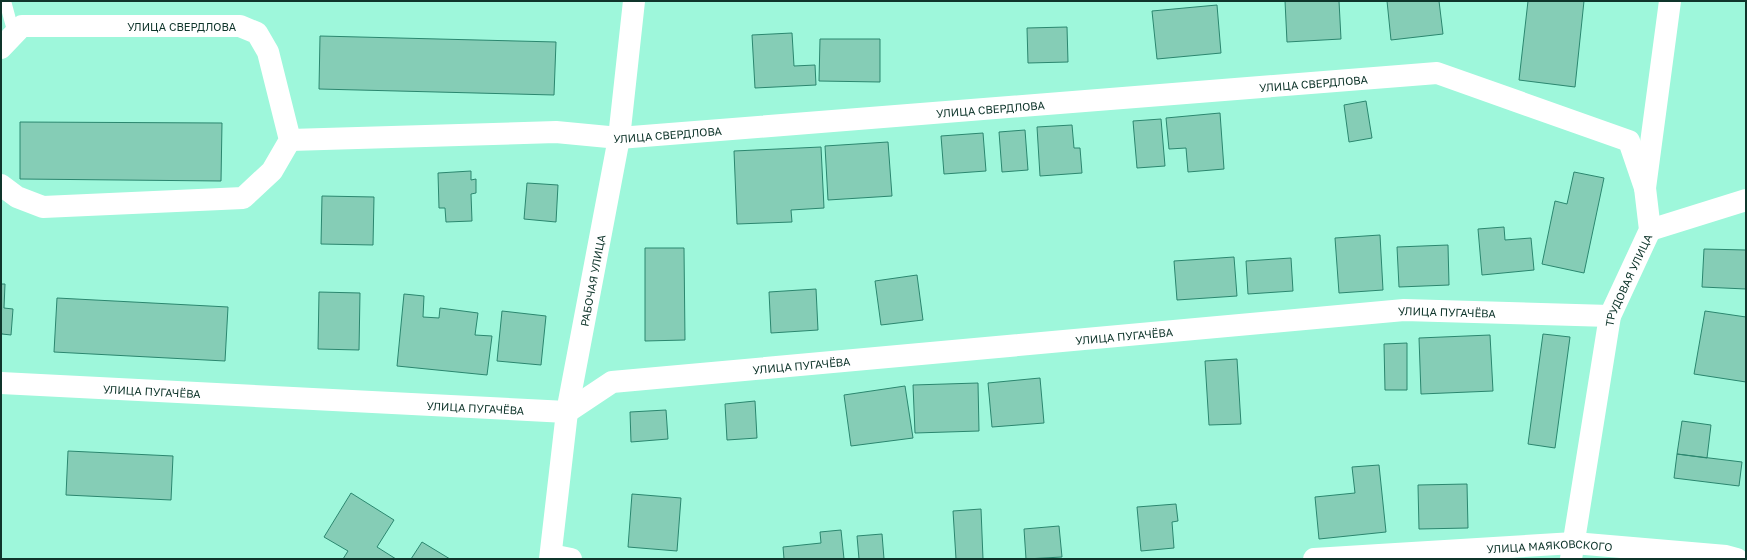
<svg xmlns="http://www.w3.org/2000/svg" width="1747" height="560" font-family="'Golos Text',sans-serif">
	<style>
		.building { fill: #85cdb6; stroke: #2b876f }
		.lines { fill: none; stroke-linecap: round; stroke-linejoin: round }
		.lane { stroke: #fff; stroke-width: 12 }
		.street { stroke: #fff; stroke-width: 22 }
		.labels { text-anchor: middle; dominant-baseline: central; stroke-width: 3; stroke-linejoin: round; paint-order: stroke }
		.street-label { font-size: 11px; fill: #0f352b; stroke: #c9fceb }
	</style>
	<rect width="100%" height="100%" fill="#9ef7db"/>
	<!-- building -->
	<path class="building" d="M 1285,1 L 1339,1 L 1341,39 L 1287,42 Z
		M 1387,1 L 1439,1 L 1443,34 L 1391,40 Z
		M 1528,1 L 1584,1 L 1575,87 L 1519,80 Z
		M 1217,5 L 1221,53 L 1157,59 L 1152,11 Z
		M 1067,27 L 1068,62 L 1028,63 L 1027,28 Z
		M 792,33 L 794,66 L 815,65 L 816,85 L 755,88 L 752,35 Z
		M 320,36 L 556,42 L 554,95 L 319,89 Z
		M 820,39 L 880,39 L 880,82 L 819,81 Z
		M 1366,101 L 1372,138 L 1349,142 L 1344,105 Z
		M 1220,113 L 1224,169 L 1188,172 L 1186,148 L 1169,149 L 1166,118 Z
		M 1161,119 L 1165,166 L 1137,168 L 1133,121 Z
		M 20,122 L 222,123 L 221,181 L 20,179 Z
		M 1072,125 L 1074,148 L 1080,148 L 1082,173 L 1040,176 L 1037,127 Z
		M 1025,130 L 1028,170 L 1002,172 L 999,132 Z
		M 983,133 L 986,171 L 944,174 L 941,136 Z
		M 888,142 L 892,196 L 828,200 L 825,146 Z
		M 821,147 L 824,208 L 791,210 L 792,222 L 737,224 L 734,151 Z
		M 471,171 L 471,180 L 476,179 L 476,193 L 471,194 L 472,221 L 446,222 L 445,208 L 439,208 L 438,173 Z
		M 1574,172 L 1604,178 L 1584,273 L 1542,264 L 1555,201 L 1567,204 Z
		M 527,183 L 558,185 L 556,222 L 524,219 Z
		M 322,196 L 374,197 L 373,245 L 321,244 Z
		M 1504,227 L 1505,240 L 1531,238 L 1534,270 L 1482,275 L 1478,229 Z
		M 1380,235 L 1383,290 L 1339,293 L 1335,238 Z
		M 1448,245 L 1449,285 L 1399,287 L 1397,247 Z
		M 645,248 L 684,248 L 685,340 L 645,341 Z
		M 1704,249 L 1746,250 L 1746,289 L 1702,287 Z
		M 1234,257 L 1237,296 L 1177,300 L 1174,261 Z
		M 1291,258 L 1293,291 L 1248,294 L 1246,261 Z
		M 917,275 L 923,320 L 881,325 L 875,281 Z
		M 1,284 L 5,284 L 4,308 L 13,309 L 11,335 L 2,334 L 1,332 Z
		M 816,289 L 818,330 L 771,333 L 769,292 Z
		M 319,292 L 360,293 L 359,350 L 318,349 Z
		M 404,294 L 424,296 L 423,317 L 439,318 L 440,308 L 478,313 L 475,335 L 492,336 L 487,375 L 397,366 Z
		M 57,298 L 228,307 L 225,361 L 54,352 Z
		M 502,311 L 546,316 L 541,365 L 497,361 Z
		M 1705,311 L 1746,317 L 1746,382 L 1694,374 Z
		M 1543,334 L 1570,337 L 1555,448 L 1528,444 Z
		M 1490,335 L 1493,391 L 1421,394 L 1419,338 Z
		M 1407,343 L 1407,390 L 1385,390 L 1384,344 Z
		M 1237,359 L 1241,424 L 1209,425 L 1205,361 Z
		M 1040,378 L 1044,423 L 992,427 L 988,383 Z
		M 978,383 L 979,431 L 915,433 L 913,385 Z
		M 905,386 L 913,438 L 851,446 L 844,395 Z
		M 755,401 L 757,438 L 727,440 L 725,404 Z
		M 666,410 L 668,439 L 631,442 L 630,412 Z
		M 1682,421 L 1711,425 L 1707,458 L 1677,454 Z
		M 68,451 L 173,456 L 171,500 L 66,495 Z
		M 1677,454 L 1742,462 L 1739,486 L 1674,478 Z
		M 1379,465 L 1386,532 L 1319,539 L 1315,497 L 1355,493 L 1352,467 Z
		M 1467,484 L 1468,528 L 1419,529 L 1418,485 Z
		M 351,493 L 394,520 L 377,547 L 396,559 L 343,559 L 348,551 L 324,537 Z
		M 632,494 L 681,498 L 677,551 L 628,547 Z
		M 1176,504 L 1178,521 L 1172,522 L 1174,548 L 1141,551 L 1137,507 Z
		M 981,509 L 983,559 L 956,559 L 953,511 Z
		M 1059,526 L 1062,557 L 1026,559 L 1024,529 Z
		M 841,530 L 844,559 L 784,559 L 783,547 L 821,543 L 820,532 Z
		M 882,534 L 884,559 L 859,559 L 857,536 Z
		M 422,542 L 450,559 L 411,559 Z"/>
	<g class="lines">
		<!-- lane -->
		<path class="lane" d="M 5,1 L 14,34"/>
		<!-- street -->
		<g class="street">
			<path id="s1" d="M 1,48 L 22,26 L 240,26 L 257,33 L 268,52 L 290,140 L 272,171 L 243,198 L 43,207 L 17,197 L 1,185"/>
			<path id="s2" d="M 290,140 L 556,132 L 619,138 L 1437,73 L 1629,141 L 1645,188"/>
			<path d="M 1650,230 L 1746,200"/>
			<path id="s3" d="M 1,383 L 567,412 L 612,382 L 1404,310 L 1610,316"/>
			<path d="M 551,555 L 571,559"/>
			<path id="s4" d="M 550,559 L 567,412 L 619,138 L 634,1"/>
			<path id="s5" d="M 1314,559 L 1574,543 L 1726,556 L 1737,559"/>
			<path id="s6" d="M 1571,559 L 1610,316 L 1650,230 L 1645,188 L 1670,1"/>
		</g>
	</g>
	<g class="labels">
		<!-- street labels -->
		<g class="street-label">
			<text stroke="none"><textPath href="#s1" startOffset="190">УЛИЦА СВЕРДЛОВА</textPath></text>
			<text stroke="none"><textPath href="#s2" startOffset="1026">УЛИЦА СВЕРДЛОВА</textPath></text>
			<text stroke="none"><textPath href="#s2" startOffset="702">УЛИЦА СВЕРДЛОВА</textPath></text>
			<text stroke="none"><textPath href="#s2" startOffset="378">УЛИЦА СВЕРДЛОВА</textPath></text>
			<text stroke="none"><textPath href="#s4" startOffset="282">РАБОЧАЯ УЛИЦА</textPath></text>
			<text stroke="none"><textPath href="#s6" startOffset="286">ТРУДОВАЯ УЛИЦА</textPath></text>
			<text stroke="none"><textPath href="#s3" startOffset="1459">УЛИЦА ПУГАЧЁВА</textPath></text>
			<text stroke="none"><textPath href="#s3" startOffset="1135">УЛИЦА ПУГАЧЁВА</textPath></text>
			<text stroke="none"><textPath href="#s3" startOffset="811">УЛИЦА ПУГАЧЁВА</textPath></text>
			<text stroke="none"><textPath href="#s3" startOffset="151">УЛИЦА ПУГАЧЁВА</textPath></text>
			<text stroke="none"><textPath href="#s3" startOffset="475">УЛИЦА ПУГАЧЁВА</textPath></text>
			<text stroke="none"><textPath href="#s5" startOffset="236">УЛИЦА МАЯКОВСКОГО</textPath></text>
		</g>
	</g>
	<!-- border -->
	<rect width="1747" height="560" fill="none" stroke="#0f352b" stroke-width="4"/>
</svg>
